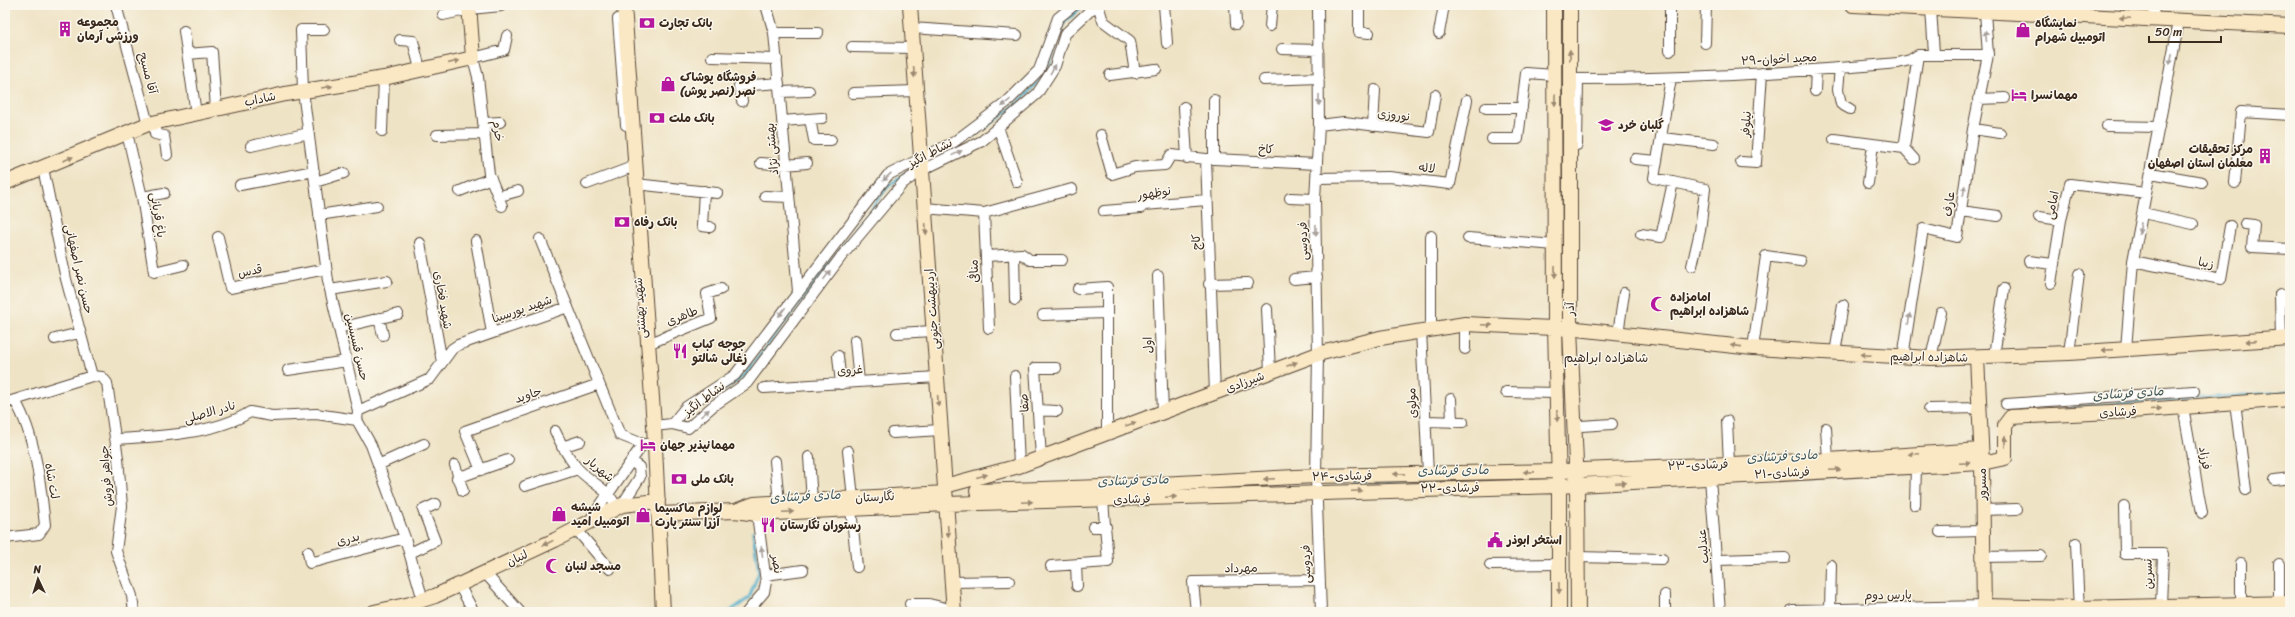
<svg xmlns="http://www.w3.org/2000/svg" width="2295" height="617" font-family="Sriracha,'Playpen Sans Arabic',sans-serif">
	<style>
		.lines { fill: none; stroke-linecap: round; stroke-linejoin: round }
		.stream { stroke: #4daecc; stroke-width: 3 }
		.street-casing { stroke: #564637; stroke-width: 12 }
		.secondary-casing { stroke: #564637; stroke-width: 16 }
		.street { stroke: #fff; stroke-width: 10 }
		.secondary { stroke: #fae7c3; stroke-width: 14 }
		.oneway { fill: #9a8870 }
		.oneway2 { fill: #a79f9a }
		.labels { text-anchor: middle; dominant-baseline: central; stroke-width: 3; stroke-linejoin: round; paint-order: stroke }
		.poi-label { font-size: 12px; font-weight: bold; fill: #3b2a1e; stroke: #fbf7ec; text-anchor: start }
		.street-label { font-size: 12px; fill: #3b2a1e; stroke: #fbf7ec }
		.neighbourhood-label { font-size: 13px; fill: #3b2a1e; stroke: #fbf7ec }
		.water-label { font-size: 13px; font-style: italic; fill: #41585b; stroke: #fbf7ec }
	</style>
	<rect width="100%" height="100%" fill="#fbf7ec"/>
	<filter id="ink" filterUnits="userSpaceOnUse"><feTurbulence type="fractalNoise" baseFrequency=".025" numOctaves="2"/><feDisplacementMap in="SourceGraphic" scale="8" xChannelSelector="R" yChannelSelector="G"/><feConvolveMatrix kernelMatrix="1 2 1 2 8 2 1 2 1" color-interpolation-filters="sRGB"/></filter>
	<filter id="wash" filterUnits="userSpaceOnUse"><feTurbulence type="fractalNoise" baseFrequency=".012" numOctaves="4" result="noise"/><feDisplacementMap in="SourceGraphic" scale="16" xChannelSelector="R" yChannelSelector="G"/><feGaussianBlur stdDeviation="0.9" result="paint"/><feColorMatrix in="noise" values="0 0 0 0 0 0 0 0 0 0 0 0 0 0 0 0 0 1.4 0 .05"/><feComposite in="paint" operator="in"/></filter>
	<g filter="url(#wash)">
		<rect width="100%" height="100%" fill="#efe3c5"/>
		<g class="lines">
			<!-- stream -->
			<path class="stream" d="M 1060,34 L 1064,23 L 1084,5
				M 926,162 C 969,140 1018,111 1047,70 C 1052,62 1054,50 1058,41
				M 699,407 L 745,375 L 889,185 L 917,167
				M 2071,407 L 2290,392
				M 1353,482 L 1549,478
				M 729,612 L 749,598 L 759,572 L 753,532"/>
		</g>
	</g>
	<g filter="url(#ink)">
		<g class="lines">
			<!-- street casing -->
			<g class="street-casing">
				<path id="street" d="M 116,5 L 148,124
					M 766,5 L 774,33 L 798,291
					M 1098,5 L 1103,21 L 1130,41 L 1135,73
					M 1164,5 L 1167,43
					M 1235,5 L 1236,24
					M 1318,5 L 1319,125 L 1315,199 L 1318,354 L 1316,476 L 1321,612
					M 1359,5 L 1359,32 L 1369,33
					M 1931,9 L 1934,53
					M 443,15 L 470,9 L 501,6
					M 618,19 L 626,125
					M 2153,20 L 2154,5
					M 1270,26 L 1272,5
					M 911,28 L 1017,35
					M 324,30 L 301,30 L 303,91 L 328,281 L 358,411 L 357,420 L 371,445 L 405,538 L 423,600
					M 184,31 L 196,114
					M 774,33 L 818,33
					M 1439,33 L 1444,5
					M 400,40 L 413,41 L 420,69
					M 1705,43 L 1706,5
					M 852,47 L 913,48
					M 1282,49 L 1319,50
					M 1670,51 L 1670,5
					M 187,54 L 212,52 L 216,109
					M 712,57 L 777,59
					M 1840,68 L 1838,90 L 1841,104 L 1850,109
					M 1110,75 L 1156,69
					M 1671,78 L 1654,178 L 1705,189 L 1700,231 L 1692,266
					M 1572,79 C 1681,79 1790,73 1898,63 L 1910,60 L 1918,55 L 1988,55
					M 1264,80 L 1319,78
					M 1815,91 L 1816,70
					M 780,92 L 809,91
					M 853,93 L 916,91
					M 1978,99 L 2005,98
					M 1214,100 L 1214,159 L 1206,159 L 1215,393
					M 742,101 L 739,86 L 779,83
					M 1184,107 L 1187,158
					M 1486,108 L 1522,108
					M 810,119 L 814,140 L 831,140
					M 782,121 L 822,118
					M 155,123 L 155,134 L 164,136 L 167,155
					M 484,123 L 500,122
					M 1319,125 L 1344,122 L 1429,132 L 1435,95
					M 1373,126 L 1375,90
					M 2107,126 L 2159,127
					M 998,127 L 1017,182
					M 1973,129 L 2000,133
					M 382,131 L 384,78
					M 127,133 L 142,197 L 154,272 L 183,265
					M 437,135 L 485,134
					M 1101,135 L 1112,174 L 1135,167 L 1165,165 L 1171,155 L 1206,159
					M 1662,138 L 1714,144
					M 1492,139 L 1518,139 L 1526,73 L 1555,75
					M 1834,139 L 1904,148
					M 1577,145 L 1578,79
					M 251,146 L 309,133
					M 1904,148 L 1918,55
					M 1904,148 L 1914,159
					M 1214,159 L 1317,164
					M 1635,159 L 1657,161
					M 1741,162 L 1756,163 L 1762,73
					M 761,163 L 786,165 L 807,163
					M 43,168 L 66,279 L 92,376
					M 2151,173 L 2202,182
					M 1316,178 L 1389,177 L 1450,184 L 1467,100
					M 315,182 L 344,173
					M 1868,183 L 1873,144
					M 2235,183 L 2241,112 L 2290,115
					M 587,184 L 635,166
					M 636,184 L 717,193
					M 240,185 L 314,171
					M 460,191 L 491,178
					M 704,191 L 702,226 L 710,227
					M 500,196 L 518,191
					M 765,196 L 789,197
					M 142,197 L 164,193
					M 1290,198 L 1315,199
					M 502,206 L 489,174 L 478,77 L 473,58 L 504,50 L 507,36
					M 924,208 L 984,213 L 1072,189
					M 1104,211 L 1141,208 L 1144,205 L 1207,200
					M 1961,211 L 1998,216
					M 984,213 L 989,328
					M 2143,213 L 2193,224
					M 319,215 L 377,206
					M 2039,217 L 2061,220
					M 2245,224 L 2254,225 L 2252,247 L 2290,249
					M 1641,234 L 1661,237 L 1673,182
					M 1431,236 L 1431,328
					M 218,237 L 230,288 L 326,269
					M 1468,238 L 1555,245
					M 540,239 L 620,435 L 643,444 L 655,444
					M 476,241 L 492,333
					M 420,243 L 442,362
					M 1014,255 L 1015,300
					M 986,256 L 1022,254 L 1030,260 L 1062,260
					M 2029,261 L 2053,264
					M 2133,261 L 2221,279 L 2230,226
					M 1158,276 L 1163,413
					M 1294,279 L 1317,277
					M 2051,283 L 2061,220 L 2070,184 L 2146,193
					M 1209,284 L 1248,283
					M 1078,289 L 1107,287 L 1107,432
					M 330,290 L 387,281
					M 2280,294 L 2281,339
					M 1267,309 L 1270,372
					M 1043,315 L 1107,313
					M 379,318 L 383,335
					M 339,328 L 398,314
					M 1421,330 L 1428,474
					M 897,333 L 934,331
					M 1618,334 L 1624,293
					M 55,339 L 79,333
					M 855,340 L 859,382
					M 648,344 L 711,318 L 707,294 L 721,289
					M 1753,348 L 1766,256 L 1800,261
					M 1465,349 L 1465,324
					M 2126,349 L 2133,261 L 2179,21
					M 1835,353 L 1843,305
					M 2069,353 L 2079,274
					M 838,356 L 841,384
					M 1994,356 L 2004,289
					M 1903,357 L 1923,229 L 1957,237 L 1973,129 L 1988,55 L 1985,12
					M 1931,358 L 1941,313
					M 288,370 L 347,361
					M 1015,376 L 1019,466
					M 764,388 L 937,377
					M 1506,392 L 1557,393
					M 1451,399 L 1452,422
					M 2235,402 L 2246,490
					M 5,403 L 92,376 L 102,377 L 107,383 L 118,458 L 122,506 L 116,551 L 132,596 L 134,612
					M 2006,404 L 2194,391
					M 2183,407 L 2202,513
					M 1929,409 L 1980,408
					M 1038,410 L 1057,411
					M 358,411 L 430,379 L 452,349 L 458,345 L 568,307
					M 1426,421 L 1463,422
					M 1727,421 L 1729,464
					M 672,424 L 686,407 L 735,375 L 888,175 L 954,142 L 1007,102 L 1039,70 L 1058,18 L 1074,5
					M 654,426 L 672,424 L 688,428 L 713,406 L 747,383 L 841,257 L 903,183 L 922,170 L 982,141 L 1037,94 L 1055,66 L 1065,34 L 1096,5
					M 1581,426 L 1612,424
					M 1826,428 L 1828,460
					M 555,431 C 561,444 568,457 577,468 C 592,484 605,486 617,507
					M 893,433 L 940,430
					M 116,439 C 155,437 216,434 250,412 L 272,416 L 316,414 L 357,420
					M 562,447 L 580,441
					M 848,451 L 853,498
					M 809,457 L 812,501
					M 1041,457 L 1035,368 L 1056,368
					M 775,461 L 779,502
					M 378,465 L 424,444
					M 455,465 L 463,491
					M 481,470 L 465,431 L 599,384
					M 457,478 L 508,460
					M 1710,478 L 1720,612
					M 2275,480 L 2290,478
					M 525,486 L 578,469
					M 622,505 L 640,477 L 639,467 L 632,462
					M 1915,505 L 1916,465
					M 2124,506 L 2125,554 L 2163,554 L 2161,605
					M 851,509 L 857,567
					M 1982,510 L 2017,509
					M 590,520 L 643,444
					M 1093,527 L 1106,527
					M 576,529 L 610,569
					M 1940,532 L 1982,531
					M 5,538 L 39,534 L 45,525 C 41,487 35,433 15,401
					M 2076,543 L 2079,612
					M 308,552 L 310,563 L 405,538
					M 410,553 L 435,541 L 423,510 L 436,504
					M 1577,557 L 1662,559
					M 1983,557 L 2041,556
					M 1718,560 L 1785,558
					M 2279,564 L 2279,603
					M 1076,565 L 1077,586
					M 1490,565 L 1558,564
					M 1051,566 L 1108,562 L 1103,500
					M 485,573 L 520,612
					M 765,575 L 803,570
					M 952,582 L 1009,581
					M 459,585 L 474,612
					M 910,604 L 929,604 L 954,610
					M 2241,604 L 2241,563
					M 1830,609 L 1831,565
					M 1792,610 L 1984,606
					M 747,612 L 764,592 L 766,582 L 757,514
					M 1196,612 L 1193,582 L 1320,580
					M 1665,612 L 1665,595"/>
			</g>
			<!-- secondary casing -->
			<g class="secondary-casing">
				<path id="secondary" d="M 624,5 L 654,426 L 663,612
					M 910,5 L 954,612
					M 1554,5 L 1555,328 L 1559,486 L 1559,612
					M 1570,5 L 1570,328 L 1577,485 L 1578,612
					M 1853,5 L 2290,26
					M 5,183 L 148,124 L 285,94 L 384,78 L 473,58 L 469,5
					M 1977,357 L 1982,463 L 1984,612
					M 945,486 L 1019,466 L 1318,354 L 1380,338 L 1465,324 L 1577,329 L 1753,348 L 1931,358 L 2069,353 L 2290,338
					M 977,491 L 1101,487 L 1316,476 L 1558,471 L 1828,460 L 1981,450
					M 738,510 L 754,504 L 945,493
					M 659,514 L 735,511 L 757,514 L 946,504 L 1559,486 L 1982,463 L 2005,458 L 2005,425 L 2011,417 L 2131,411 L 2290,399
					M 1984,606 L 2079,608 L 2290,603
					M 374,612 L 410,604 L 435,596 L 555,540 L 622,505 L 658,501"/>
			</g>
			<!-- street -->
			<use href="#street" class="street"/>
			<!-- secondary -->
			<use href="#secondary" class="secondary"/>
		</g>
		<!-- one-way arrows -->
		<defs><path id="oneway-solid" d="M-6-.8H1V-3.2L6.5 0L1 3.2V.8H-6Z"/></defs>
		<g class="oneway">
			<use href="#oneway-solid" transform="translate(2125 18) rotate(-177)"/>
			<use href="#oneway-solid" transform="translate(1570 55) rotate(-91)"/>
			<use href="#oneway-solid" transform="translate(454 62) rotate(-13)"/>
			<use href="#oneway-solid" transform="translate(914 72) rotate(86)"/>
			<use href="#oneway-solid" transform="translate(327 87) rotate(-9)"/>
			<use href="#oneway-solid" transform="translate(1555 100) rotate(90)"/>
			<use href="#oneway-solid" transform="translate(68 159) rotate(-23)"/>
			<use href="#oneway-solid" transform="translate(926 229) rotate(86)"/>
			<use href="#oneway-solid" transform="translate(1555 272) rotate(90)"/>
			<use href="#oneway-solid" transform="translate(1487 325) rotate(3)"/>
			<use href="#oneway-solid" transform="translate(2251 341) rotate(176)"/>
			<use href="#oneway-solid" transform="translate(1736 346) rotate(-174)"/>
			<use href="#oneway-solid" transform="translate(2107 350) rotate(176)"/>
			<use href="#oneway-solid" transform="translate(1866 355) rotate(-176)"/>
			<use href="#oneway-solid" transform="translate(1292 364) rotate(-21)"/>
			<use href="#oneway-solid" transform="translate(938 401) rotate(86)"/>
			<use href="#oneway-solid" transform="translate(2156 409) rotate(-5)"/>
			<use href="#oneway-solid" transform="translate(1557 416) rotate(89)"/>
			<use href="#oneway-solid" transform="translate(1131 424) rotate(-19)"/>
			<use href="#oneway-solid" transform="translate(2005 442) rotate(-89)"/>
			<use href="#oneway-solid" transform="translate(1914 454) rotate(177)"/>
			<use href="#oneway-solid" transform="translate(1965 463) rotate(-2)"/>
			<use href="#oneway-solid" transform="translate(1835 470) rotate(-3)"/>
			<use href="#oneway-solid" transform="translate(1529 472) rotate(179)"/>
			<use href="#oneway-solid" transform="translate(1399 474) rotate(179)"/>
			<use href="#oneway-solid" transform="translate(982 476) rotate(-15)"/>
			<use href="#oneway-solid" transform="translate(1269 479) rotate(177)"/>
			<use href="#oneway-solid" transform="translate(1621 483) rotate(-3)"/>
			<use href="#oneway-solid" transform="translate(1357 491) rotate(-2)"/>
			<use href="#oneway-solid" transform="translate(1171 497) rotate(-2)"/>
			<use href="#oneway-solid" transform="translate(1027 502) rotate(-2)"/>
			<use href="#oneway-solid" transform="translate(788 512) rotate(-3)"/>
			<use href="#oneway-solid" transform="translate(948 531) rotate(86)"/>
			<use href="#oneway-solid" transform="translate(548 543) rotate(154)"/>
			<use href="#oneway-solid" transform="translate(1559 588) rotate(89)"/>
		</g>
		<g class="oneway2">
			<use href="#oneway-solid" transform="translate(1986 36) rotate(-95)"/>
			<use href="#oneway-solid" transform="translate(2171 59) rotate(102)"/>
			<use href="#oneway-solid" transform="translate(1053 69) rotate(-60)"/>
			<use href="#oneway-solid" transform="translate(1319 100) rotate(90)"/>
			<use href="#oneway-solid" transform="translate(1006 103) rotate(140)"/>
			<use href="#oneway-solid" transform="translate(957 153) rotate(-26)"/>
			<use href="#oneway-solid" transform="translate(887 177) rotate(137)"/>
			<use href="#oneway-solid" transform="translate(1964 191) rotate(-82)"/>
			<use href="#oneway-solid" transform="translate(2140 228) rotate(101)"/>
			<use href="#oneway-solid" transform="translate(1316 230) rotate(89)"/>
			<use href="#oneway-solid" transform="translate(827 275) rotate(-54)"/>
			<use href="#oneway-solid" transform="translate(782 312) rotate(127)"/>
			<use href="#oneway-solid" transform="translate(1909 319) rotate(-81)"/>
			<use href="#oneway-solid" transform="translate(705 413) rotate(-40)"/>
			<use href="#oneway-solid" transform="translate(762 552) rotate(-97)"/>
		</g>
	</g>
	<!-- icons -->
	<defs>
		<g id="bank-bare" transform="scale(1.2)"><path d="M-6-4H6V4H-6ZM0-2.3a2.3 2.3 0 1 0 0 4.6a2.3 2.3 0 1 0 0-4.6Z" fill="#b5179e" stroke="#fbf7ec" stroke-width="2.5" paint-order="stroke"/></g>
		<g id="building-bare" transform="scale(1.2)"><path d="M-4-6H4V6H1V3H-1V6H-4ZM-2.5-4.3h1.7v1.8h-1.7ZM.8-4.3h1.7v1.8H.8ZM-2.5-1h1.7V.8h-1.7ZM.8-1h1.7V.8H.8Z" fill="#b5179e" stroke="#fbf7ec" stroke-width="2.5" paint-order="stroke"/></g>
		<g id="shop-bare" transform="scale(1.2)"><path d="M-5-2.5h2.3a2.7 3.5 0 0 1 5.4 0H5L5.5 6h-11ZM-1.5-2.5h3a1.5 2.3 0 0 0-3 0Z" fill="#b5179e" stroke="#fbf7ec" stroke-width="2.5" paint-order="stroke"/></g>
		<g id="hotel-bare" transform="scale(1.2)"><path d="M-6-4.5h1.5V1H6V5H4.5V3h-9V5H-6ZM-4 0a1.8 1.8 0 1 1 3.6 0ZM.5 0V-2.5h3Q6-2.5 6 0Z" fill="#b5179e" stroke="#fbf7ec" stroke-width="2.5" paint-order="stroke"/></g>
		<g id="school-bare" transform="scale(1.2)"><path d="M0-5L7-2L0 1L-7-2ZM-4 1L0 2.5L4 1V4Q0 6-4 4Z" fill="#b5179e" stroke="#fbf7ec" stroke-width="2.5" paint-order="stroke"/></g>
		<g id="mosque-bare" transform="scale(1.2)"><path d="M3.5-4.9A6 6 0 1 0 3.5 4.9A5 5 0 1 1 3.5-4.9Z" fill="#b5179e" stroke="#fbf7ec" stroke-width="2.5" paint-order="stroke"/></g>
		<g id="restaurant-bare" transform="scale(1.2)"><path d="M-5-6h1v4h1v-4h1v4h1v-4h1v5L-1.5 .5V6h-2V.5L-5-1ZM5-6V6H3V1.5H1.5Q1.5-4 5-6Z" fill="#b5179e" stroke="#fbf7ec" stroke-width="2.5" paint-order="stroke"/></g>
		<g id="civic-bare" transform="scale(1.2)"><path d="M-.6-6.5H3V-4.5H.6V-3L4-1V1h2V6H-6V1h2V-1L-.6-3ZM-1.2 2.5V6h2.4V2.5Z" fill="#b5179e" stroke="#fbf7ec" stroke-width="2.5" paint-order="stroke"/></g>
	</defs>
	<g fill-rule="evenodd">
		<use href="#bank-bare" x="647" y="23"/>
		<use href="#building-bare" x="65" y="29"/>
		<use href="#shop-bare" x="2023" y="30"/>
		<use href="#shop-bare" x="668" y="84"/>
		<use href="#hotel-bare" x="2019" y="95"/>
		<use href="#bank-bare" x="657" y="118"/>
		<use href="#school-bare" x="1606" y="125"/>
		<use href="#building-bare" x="2265" y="156"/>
		<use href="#bank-bare" x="622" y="222"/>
		<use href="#mosque-bare" x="1658" y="304"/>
		<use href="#restaurant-bare" x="680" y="351"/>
		<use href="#hotel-bare" x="648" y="445"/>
		<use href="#bank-bare" x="679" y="479"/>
		<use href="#shop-bare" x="559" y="514"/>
		<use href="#shop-bare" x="643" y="515"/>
		<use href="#restaurant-bare" x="768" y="525"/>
		<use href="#civic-bare" x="1495" y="540"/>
		<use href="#mosque-bare" x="553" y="566"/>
	</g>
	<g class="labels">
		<!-- poi labels -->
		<g class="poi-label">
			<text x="77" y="22">مجموعه<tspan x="77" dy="14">ورزشی آرمان</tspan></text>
			<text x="659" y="23">بانک تجارت</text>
			<text x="2035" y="23">نمایشگاه<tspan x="2035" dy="14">اتومبیل شهرام</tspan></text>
			<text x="680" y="77">فروشگاه پوشاک<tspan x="680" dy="14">نصر (نصر پوش)</tspan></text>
			<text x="2031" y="95">مهمانسرا</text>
			<text x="669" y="118">بانک ملت</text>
			<text x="1618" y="125">گلبان خرد</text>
			<text x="2253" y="149" text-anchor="end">مرکز تحقیقات<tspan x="2253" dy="14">معلمان استان اصفهان</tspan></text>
			<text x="634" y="222">بانک رفاه</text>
			<text x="1670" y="297">امامزاده<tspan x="1670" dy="14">شاهزاده ابراهیم</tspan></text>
			<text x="692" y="344">جوجه کباب<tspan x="692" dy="14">زغالی شالتو</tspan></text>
			<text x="660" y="445">مهمانپذیر جهان</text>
			<text x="691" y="479">بانک ملی</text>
			<text x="571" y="507">شیشه<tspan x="571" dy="14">اتومبیل امید</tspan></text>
			<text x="655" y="508">لوازم ماکسیما<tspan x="655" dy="14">آزرا سنتر پارت</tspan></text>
			<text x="780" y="525">رستوران نگارستان</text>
			<text x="1507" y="540">استخر ابوذر</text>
			<text x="565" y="566">مسجد لنبان</text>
		</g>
		<!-- street labels -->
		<g class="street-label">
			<text transform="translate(1779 59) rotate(-3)">۲۹-مجید اخوان</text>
			<text transform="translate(148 73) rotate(76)">آقا مسیح</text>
			<text transform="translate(260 99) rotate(-12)">شاداب</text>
			<text transform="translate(1394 115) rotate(6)">نوروزی</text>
			<text transform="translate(1746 124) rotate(-86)">نیلوفر</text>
			<text transform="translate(498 131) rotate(82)">خرم</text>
			<text transform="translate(772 149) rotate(-95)">بهشتی نژاد</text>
			<text transform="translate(1266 149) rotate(3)">کاخ</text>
			<text transform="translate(930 153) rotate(-28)">نشاط انگیز</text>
			<text transform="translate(1427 168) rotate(6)">لاله</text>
			<text transform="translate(1154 193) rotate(-9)">نوظهور</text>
			<text transform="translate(1949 204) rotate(-82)">عارف</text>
			<text transform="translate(2052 205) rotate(-78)">امامی</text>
			<text transform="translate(158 215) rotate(81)">باغ قربانی</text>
			<text transform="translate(1303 241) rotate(-91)">فردوسی</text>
			<text transform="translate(1196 242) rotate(-90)">کاج</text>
			<text transform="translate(2206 263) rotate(12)">زیبا</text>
			<text transform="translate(79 269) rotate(77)">حسن نصر اصفهانی</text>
			<text transform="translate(250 271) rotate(-11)">قدس</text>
			<text transform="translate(974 271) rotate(-92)">منافی</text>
			<text transform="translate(443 300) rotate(80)">شهید فخاری</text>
			<text transform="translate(640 308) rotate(-94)">شهید بهشتی</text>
			<text transform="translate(522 309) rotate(-19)">شهید پورسینا</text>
			<text transform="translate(932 309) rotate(-94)">اردیبهشت جنوبی</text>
			<text transform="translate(1570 309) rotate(-90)">آذر</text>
			<text transform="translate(682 316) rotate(-22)">طاهری</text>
			<text transform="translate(1148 345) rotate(-92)">اول</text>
			<text transform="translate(357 347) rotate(77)">حسن قسیسین</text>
			<text transform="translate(1929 357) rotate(1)">شاهزاده ابراهیم</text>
			<text transform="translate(850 370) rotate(-4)">غروی</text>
			<text transform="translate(1245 382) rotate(-20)">شیرزادی</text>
			<text transform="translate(528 395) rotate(-19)">جاوید</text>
			<text transform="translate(704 399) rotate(-37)">نشاط انگیز</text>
			<text transform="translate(1024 403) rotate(-94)">صفا</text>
			<text transform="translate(1412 403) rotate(-93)">مولوی</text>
			<text transform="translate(210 412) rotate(-16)">نادر الاصلی</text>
			<text transform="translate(2118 412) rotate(-3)">فرشادی</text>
			<text transform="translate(2205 458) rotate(80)">فرزاد</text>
			<text transform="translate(1698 465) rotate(-2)">۲۳-فرشادی</text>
			<text transform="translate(600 469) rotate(40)">شهریار</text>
			<text transform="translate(1782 473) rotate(-3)">۲۱-فرشادی</text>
			<text transform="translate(106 476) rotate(-94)">جواهر فروش</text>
			<text transform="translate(1342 476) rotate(-1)">۲۴-فرشادی</text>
			<text transform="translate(52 481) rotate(80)">لت شاه</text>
			<text transform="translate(1982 484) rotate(-90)">مسرور</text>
			<text transform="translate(1450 488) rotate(-1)">۲۲-فرشادی</text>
			<text transform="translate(875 497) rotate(-3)">نگارستان</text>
			<text transform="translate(1132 499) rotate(-2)">فرشادی</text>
			<text transform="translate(348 539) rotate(-15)">بدری</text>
			<text transform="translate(1703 546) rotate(-95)">عندلیب</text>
			<text transform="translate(517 558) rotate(-25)">لنبان</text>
			<text transform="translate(777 564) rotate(82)">نصر</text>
			<text transform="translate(1306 564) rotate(-91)">فردوسی</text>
			<text transform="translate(1241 568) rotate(-1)">مهرداد</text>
			<text transform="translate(2148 574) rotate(-92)">نسرین</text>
			<text transform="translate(1888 595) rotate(-1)">پارس دوم</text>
		</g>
		<!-- neighbourhood labels -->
		<g class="neighbourhood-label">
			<text x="1606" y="357">شاهزاده ابراهیم</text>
		</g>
		<!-- water labels -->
		<g class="water-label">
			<text transform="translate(2128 393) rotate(-4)">مادی فرشادی</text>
			<text transform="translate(1782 456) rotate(-3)">مادی فرشادی</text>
			<text transform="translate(1453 470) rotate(-1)">مادی فرشادی</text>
			<text transform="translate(1133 480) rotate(-2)">مادی فرشادی</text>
			<text transform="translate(805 496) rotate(-3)">مادی فرشادی</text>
		</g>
	</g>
	<!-- margin -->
	<rect width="2295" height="617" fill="none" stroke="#fbf7ec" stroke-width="20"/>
	<!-- north arrow -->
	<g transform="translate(38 579) rotate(356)" stroke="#fbf7ec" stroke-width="3" paint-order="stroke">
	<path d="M0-3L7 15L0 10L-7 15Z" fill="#3b2a1e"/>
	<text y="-6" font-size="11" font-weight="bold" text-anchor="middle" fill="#3b2a1e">N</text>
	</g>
	<!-- scale -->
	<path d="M2149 36v6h72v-6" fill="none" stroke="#3b2a1e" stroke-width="2"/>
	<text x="2155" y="36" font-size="12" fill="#3b2a1e" stroke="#fbf7ec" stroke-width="3" paint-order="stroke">50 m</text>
</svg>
